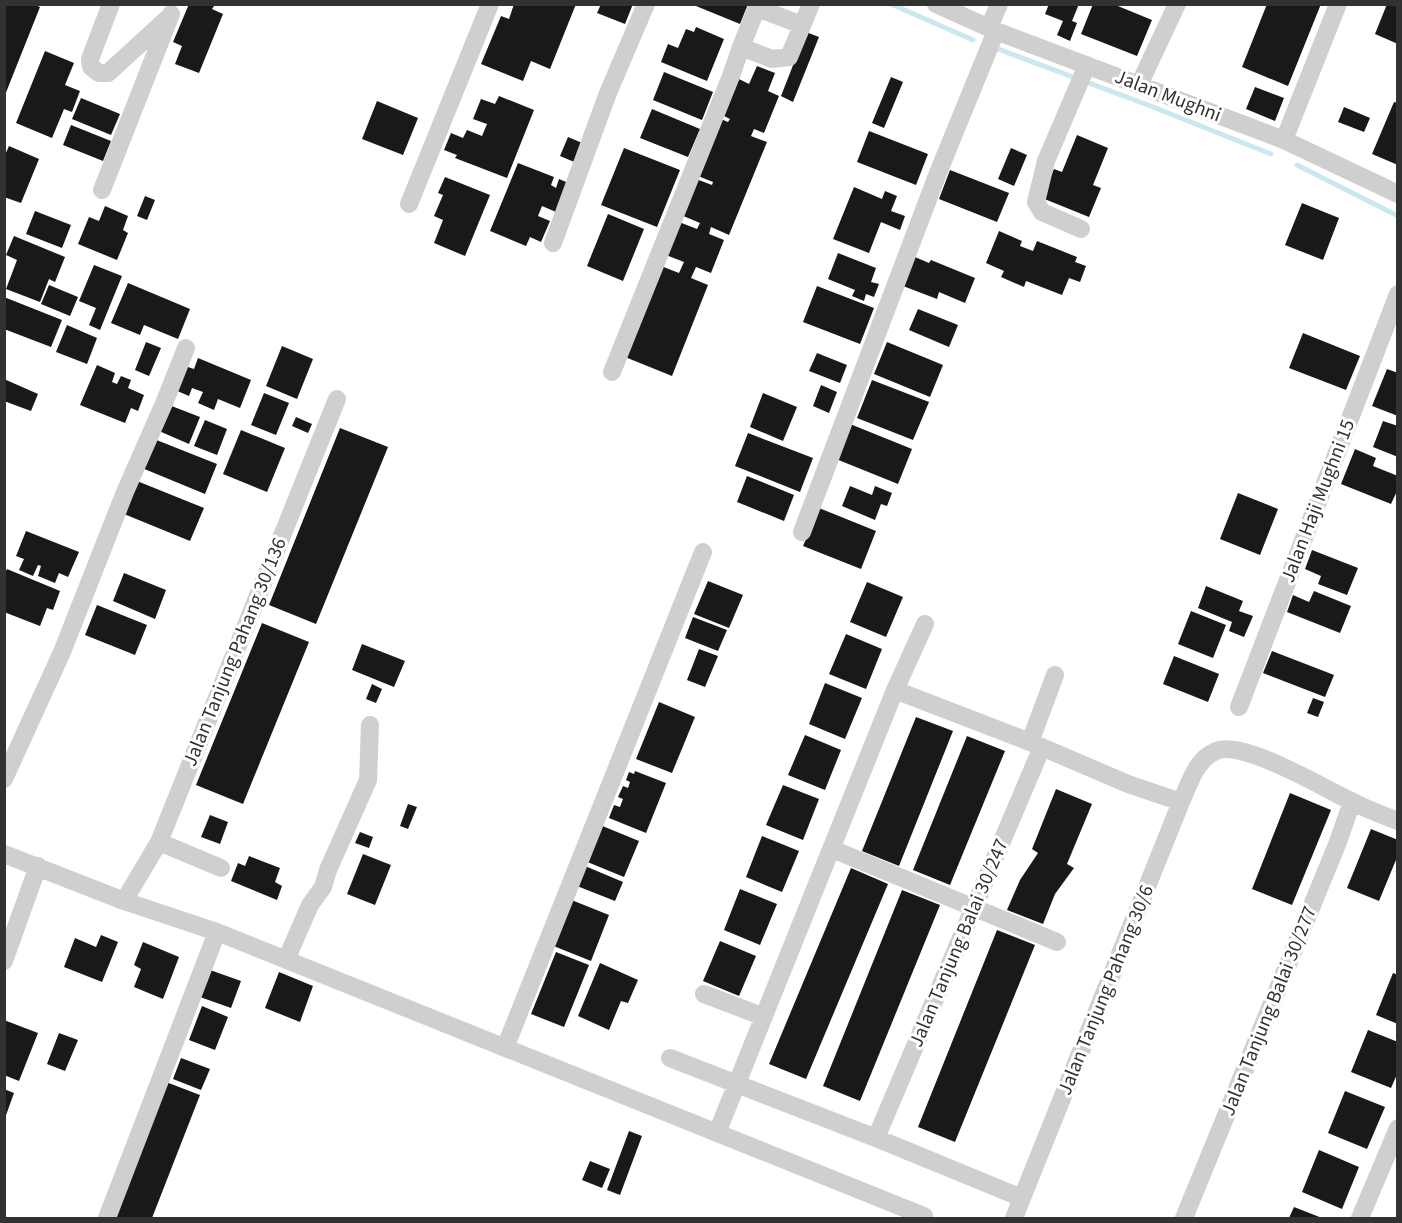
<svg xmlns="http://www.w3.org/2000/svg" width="1402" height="1223" font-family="'Source Sans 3',sans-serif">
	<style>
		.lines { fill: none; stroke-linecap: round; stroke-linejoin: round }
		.stream { stroke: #cbe7f0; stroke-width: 5 }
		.building { fill: #191919 }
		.minor { stroke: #cfcfcf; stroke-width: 18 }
		.labels { text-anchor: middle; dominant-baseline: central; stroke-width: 6; stroke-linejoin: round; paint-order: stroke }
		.street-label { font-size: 20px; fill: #323232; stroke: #fff }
	</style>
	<rect width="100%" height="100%" fill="#fff"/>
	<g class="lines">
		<!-- stream -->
		<path class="stream" d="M 891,4 L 973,40
			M 998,49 L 1148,105 L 1271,154
			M 1297,165 L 1398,216"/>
	</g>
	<!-- building -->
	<path class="building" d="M 4,4 L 33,4 L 40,7 L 5,95 Z
		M 189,4 L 210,4 L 214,6 L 212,9 L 223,14 L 199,73 L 175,64 L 182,46 L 173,42 Z
		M 514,4 L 576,4 L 550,69 L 531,61 L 523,81 L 481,64 L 501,16 L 509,19 Z
		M 601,4 L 633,4 L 625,24 L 597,13 Z
		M 691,4 L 748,4 L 740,24 Z
		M 1049,4 L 1079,4 L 1072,21 L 1077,23 L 1070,41 L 1057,35 L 1063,21 L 1045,14 Z
		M 1093,4 L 1113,4 L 1152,20 L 1137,56 L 1081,34 Z
		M 1267,4 L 1321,4 L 1288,86 L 1242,67 Z
		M 1387,4 L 1398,4 L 1398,44 L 1375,34 Z
		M 696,27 L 724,39 L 707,81 L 661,62 L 668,44 L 678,48 L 686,29 L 694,32 Z
		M 806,32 L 819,37 L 793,102 L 781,96 Z
		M 45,51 L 74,63 L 65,85 L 80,91 L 72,112 L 64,109 L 52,138 L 16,123 Z
		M 757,66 L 775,73 L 768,91 L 779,96 L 764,133 L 754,129 L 751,136 L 767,142 L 729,235 L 711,227 L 709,234 L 724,240 L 711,273 L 696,267 L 691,278 L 708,285 L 672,376 L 625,357 L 661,266 L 679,273 L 684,262 L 666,255 L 679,222 L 697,229 L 700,223 L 681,215 L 696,179 L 712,185 L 713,182 L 698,176 L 721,119 L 728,122 L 730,119 L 724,116 L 739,79 L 749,84 Z
		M 664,72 L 713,92 L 702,120 L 653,100 Z
		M 891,77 L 903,82 L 884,128 L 872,123 Z
		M 1255,87 L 1284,98 L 1275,121 L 1246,109 Z
		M 499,96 L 534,110 L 507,178 L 455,158 L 457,155 L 444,150 L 451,133 L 463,138 L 467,130 L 482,136 L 487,124 L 473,119 L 481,99 L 495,104 Z
		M 81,98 L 120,114 L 111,135 L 72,119 Z
		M 377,101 L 418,118 L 403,155 L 362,139 Z
		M 1394,102 L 1398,103 L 1398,165 L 1372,154 Z
		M 1344,107 L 1370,118 L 1364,132 L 1338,122 Z
		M 652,109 L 700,129 L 688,157 L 640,138 Z
		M 71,125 L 111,141 L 103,161 L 63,145 Z
		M 869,131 L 928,154 L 916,185 L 857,162 Z
		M 1077,135 L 1108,148 L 1093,185 L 1101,188 L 1089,217 L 1042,198 L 1054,169 L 1062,172 Z
		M 568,137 L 587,145 L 579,164 L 560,156 Z
		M 9,146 L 39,159 L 21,203 L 4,197 L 4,157 Z
		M 624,148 L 680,170 L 657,227 L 601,205 Z
		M 1011,148 L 1027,155 L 1014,186 L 998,179 Z
		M 518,163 L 554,177 L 551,185 L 556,188 L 559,179 L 571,184 L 556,212 L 542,206 L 538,216 L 550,221 L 541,242 L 530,237 L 526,246 L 490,231 Z
		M 950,170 L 1009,193 L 997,222 L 939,199 Z
		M 445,177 L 490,195 L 465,256 L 434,243 L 443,220 L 434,216 L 443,195 L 438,193 Z
		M 854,187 L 882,199 L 885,191 L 897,196 L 891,211 L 905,216 L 900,230 L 881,222 L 869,253 L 833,239 Z
		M 145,196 L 155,200 L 147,220 L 137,216 Z
		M 1302,203 L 1339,218 L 1323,260 L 1285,245 Z
		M 105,206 L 128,216 L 123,230 L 128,233 L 117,260 L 78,244 L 89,217 L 99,221 Z
		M 35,211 L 71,225 L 62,248 L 26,234 Z
		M 608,214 L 644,229 L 623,281 L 587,266 Z
		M 999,231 L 1022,241 L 1020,246 L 1033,251 L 1037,241 L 1077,257 L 1075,262 L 1086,266 L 1080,282 L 1069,278 L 1062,295 L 1026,281 L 1024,287 L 1001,277 L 1004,271 L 986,263 Z
		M 14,236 L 65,257 L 55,282 L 49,279 L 40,302 L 6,289 L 17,260 L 6,255 Z
		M 838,253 L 876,268 L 871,282 L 879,284 L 874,297 L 866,294 L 864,301 L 852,296 L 855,290 L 828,279 Z
		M 915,257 L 929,263 L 931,260 L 975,278 L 965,303 L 939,292 L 937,299 L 903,286 Z
		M 94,265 L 122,276 L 100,330 L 89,325 L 96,308 L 79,301 Z
		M 128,283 L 190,309 L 178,339 L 144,325 L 140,335 L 111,323 Z
		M 49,285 L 78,297 L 70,316 L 41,304 Z
		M 817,286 L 874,308 L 860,344 L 803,322 Z
		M 4,297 L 62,320 L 51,347 L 4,329 Z
		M 918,309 L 958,325 L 949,347 L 909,330 Z
		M 67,325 L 97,338 L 87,364 L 56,352 Z
		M 1303,333 L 1360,356 L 1346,390 L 1289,368 Z
		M 146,342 L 161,348 L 149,376 L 135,370 Z
		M 887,342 L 943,365 L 930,397 L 874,374 Z
		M 282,346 L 313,359 L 297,399 L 266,386 Z
		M 817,353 L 847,365 L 840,383 L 809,371 Z
		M 198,358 L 251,380 L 240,408 L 218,399 L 214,410 L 198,403 L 203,392 L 192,388 L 189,396 L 175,390 L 185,366 L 194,369 Z
		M 97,365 L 115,373 L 112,382 L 117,384 L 121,376 L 131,380 L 128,388 L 144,395 L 138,411 L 131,408 L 125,423 L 80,405 Z
		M 1387,369 L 1398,373 L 1398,416 L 1372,406 Z
		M 4,379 L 38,394 L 31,411 L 4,401 Z
		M 872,380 L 929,402 L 913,440 L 857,418 Z
		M 821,385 L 837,392 L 829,413 L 813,406 Z
		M 264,393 L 289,403 L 276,435 L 251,425 Z
		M 763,393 L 797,407 L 783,441 L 750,427 Z
		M 169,405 L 200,417 L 189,444 L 159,431 Z
		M 296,417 L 312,424 L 308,433 L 292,426 Z
		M 205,420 L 227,429 L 217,455 L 194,446 Z
		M 1383,421 L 1398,426 L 1398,457 L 1373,447 Z
		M 850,424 L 912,449 L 898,484 L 836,459 Z
		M 340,428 L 388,447 L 316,624 L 269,605 Z
		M 241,430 L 285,448 L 267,492 L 223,474 Z
		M 748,433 L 813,458 L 800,492 L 735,466 Z
		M 154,439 L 217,464 L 205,494 L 142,468 Z
		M 1355,449 L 1376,458 L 1373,466 L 1398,476 L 1398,489 L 1391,504 L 1341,484 Z
		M 747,476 L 794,495 L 784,521 L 737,502 Z
		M 137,481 L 204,508 L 190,541 L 124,514 Z
		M 850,486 L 872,495 L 875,486 L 892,493 L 887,506 L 881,504 L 875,520 L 842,506 Z
		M 1238,493 L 1278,509 L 1260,555 L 1220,539 Z
		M 819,508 L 876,531 L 861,569 L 803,546 Z
		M 26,531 L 79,552 L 68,577 L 59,573 L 55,583 L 38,576 L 41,566 L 38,565 L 33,576 L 19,570 L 24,559 L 16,556 Z
		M 1312,550 L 1358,568 L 1347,595 L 1318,584 L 1321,576 L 1305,569 Z
		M 7,569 L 60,591 L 53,610 L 47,608 L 40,626 L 4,612 L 4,575 Z
		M 124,573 L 166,590 L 155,619 L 113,601 Z
		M 708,581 L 743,595 L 729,628 L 694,614 Z
		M 867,582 L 903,597 L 886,637 L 850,622 Z
		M 1206,586 L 1243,601 L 1239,611 L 1253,616 L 1244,637 L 1229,631 L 1232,622 L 1198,608 Z
		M 1314,591 L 1351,606 L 1340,633 L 1287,612 L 1293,595 L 1309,602 Z
		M 97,605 L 147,625 L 135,655 L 85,635 Z
		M 1191,611 L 1226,625 L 1213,658 L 1178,644 Z
		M 693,617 L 727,630 L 718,651 L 685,638 Z
		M 262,623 L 309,642 L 243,804 L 196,785 Z
		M 846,634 L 882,649 L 866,689 L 829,674 Z
		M 362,644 L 405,661 L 394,687 L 352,670 Z
		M 699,649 L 718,656 L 705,687 L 687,680 Z
		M 1272,651 L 1334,675 L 1325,697 L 1263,673 Z
		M 1174,656 L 1219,674 L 1208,702 L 1163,684 Z
		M 825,683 L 862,698 L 845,739 L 809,724 Z
		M 372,684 L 382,689 L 376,703 L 366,699 Z
		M 1313,698 L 1324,702 L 1318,717 L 1307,713 Z
		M 659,702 L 695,717 L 672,773 L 636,759 Z
		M 916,717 L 953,731 L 899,866 L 862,851 Z
		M 805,735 L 841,750 L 825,790 L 788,775 Z
		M 967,736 L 1005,751 L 950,885 L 913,870 Z
		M 635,771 L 666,783 L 646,833 L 609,818 L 614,805 L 620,807 L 623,799 L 618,797 L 623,786 L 628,788 L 630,782 L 626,780 L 629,772 L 634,774 Z
		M 783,785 L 819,799 L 803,840 L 766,825 Z
		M 1056,789 L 1092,804 L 1067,864 L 1074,868 L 1055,894 L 1043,924 L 1007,910 L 1020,880 L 1038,853 L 1032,849 Z
		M 1290,793 L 1331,810 L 1292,905 L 1252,889 Z
		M 408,804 L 417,807 L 408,829 L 400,826 Z
		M 210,815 L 228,822 L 220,844 L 201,837 Z
		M 600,825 L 639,841 L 624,877 L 585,861 Z
		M 1371,829 L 1398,840 L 1398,855 L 1379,901 L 1347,888 Z
		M 360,832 L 373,837 L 369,848 L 355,843 Z
		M 762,836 L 799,851 L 782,892 L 746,877 Z
		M 363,854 L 391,865 L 375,905 L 347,894 Z
		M 249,856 L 280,868 L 275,882 L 282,886 L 277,900 L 231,881 L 238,863 L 245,866 Z
		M 585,866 L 623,882 L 615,901 L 577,886 Z
		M 851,868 L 888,884 L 806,1079 L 769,1064 Z
		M 740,889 L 777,904 L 760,945 L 724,930 Z
		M 902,890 L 940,905 L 860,1101 L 823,1086 Z
		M 569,899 L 609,915 L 591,961 L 551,945 Z
		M 997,930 L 1035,945 L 955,1142 L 918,1127 Z
		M 101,935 L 118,942 L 102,982 L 64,967 L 75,938 L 96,947 Z
		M 720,941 L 756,956 L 739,996 L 703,981 Z
		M 143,942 L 179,957 L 163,999 L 134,987 L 141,969 L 134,965 Z
		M 556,952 L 589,965 L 564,1027 L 531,1014 Z
		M 600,963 L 638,980 L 628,1003 L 621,1001 L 609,1030 L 578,1016 Z
		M 210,970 L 241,981 L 231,1008 L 200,997 Z
		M 279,972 L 313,986 L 300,1022 L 265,1008 Z
		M 1393,973 L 1398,975 L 1398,1024 L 1376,1015 Z
		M 202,1006 L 228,1017 L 215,1050 L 189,1040 Z
		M 4,1020 L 38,1033 L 19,1081 L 4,1075 Z
		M 1368,1030 L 1398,1042 L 1398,1072 L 1391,1088 L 1351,1072 Z
		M 59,1033 L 78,1040 L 65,1071 L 47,1064 Z
		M 181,1058 L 210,1069 L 201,1090 L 173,1079 Z
		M 166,1082 L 200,1095 L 152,1218 L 113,1218 Z
		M 4,1089 L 14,1093 L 5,1118 L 4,1118 Z
		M 1345,1091 L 1385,1107 L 1367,1149 L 1328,1133 Z
		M 629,1131 L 642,1136 L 620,1195 L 607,1190 Z
		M 1319,1150 L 1359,1167 L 1342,1209 L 1302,1192 Z
		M 590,1161 L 610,1169 L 602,1188 L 582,1180 Z
		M 1294,1207 L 1322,1218 L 1289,1218 Z"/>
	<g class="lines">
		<!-- minor -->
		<path class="minor" d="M 111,4 L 90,59 L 91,67 L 99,73 L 108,73 L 167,19
			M 936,4 L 996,31 L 1284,140 L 1398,194
			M 802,25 L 760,9 L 756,10 L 741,47 L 772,59 L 789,57 L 811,4
			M 989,28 L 999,4
			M 1139,85 L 1177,4
			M 1284,140 L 1338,4
			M 102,190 L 171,14
			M 409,204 L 490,4
			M 1081,229 L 1042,212 L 1036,202 L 1046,161 L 1087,65
			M 553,243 L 608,93 L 646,4
			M 612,372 L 731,76 L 741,47
			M 802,532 L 938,173 L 996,31
			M 895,690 L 1030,742 L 1128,784 L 1181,802
			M 1239,707 L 1398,294
			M 1030,742 L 1055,675
			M 4,779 L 62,652 L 125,492 L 165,401 L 186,348
			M 159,842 L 221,868
			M 832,849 L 1057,942
			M 4,854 L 124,901 L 217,932 L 924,1216
			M 124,901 L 159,842 L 337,399
			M 286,960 L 310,905 L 323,887 L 328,870 L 368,780 L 370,725
			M 4,961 L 38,866
			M 704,994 L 764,1017
			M 505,1048 L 703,552
			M 670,1058 L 876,1138 L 1022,1198
			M 717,1133 L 895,690 L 925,624
			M 876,1138 L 1042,747
			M 107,1218 L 217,932
			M 1014,1218 L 1181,802 C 1190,783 1195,760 1216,751 C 1242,739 1325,789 1351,801 C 1366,809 1382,815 1398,821
			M 1184,1218 L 1338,842 L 1352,802
			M 1360,1218 L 1398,1128"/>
	</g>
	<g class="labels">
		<!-- street labels -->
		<g class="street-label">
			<text transform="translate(1168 96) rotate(21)">Jalan Mughni</text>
			<text transform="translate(1318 501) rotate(-69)">Jalan Haji Mughni 15</text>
			<text transform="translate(235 652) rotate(-68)">Jalan Tanjung Pahang 30/136</text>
			<text transform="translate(959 943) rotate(-67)">Jalan Tanjung Balai 30/247</text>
			<text transform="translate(1106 990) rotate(-68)">Jalan Tanjung Pahang 30/6</text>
			<text transform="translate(1269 1011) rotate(-68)">Jalan Tanjung Balai 30/277</text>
		</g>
	</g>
	<!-- border -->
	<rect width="1402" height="1223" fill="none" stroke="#323232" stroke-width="12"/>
</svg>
